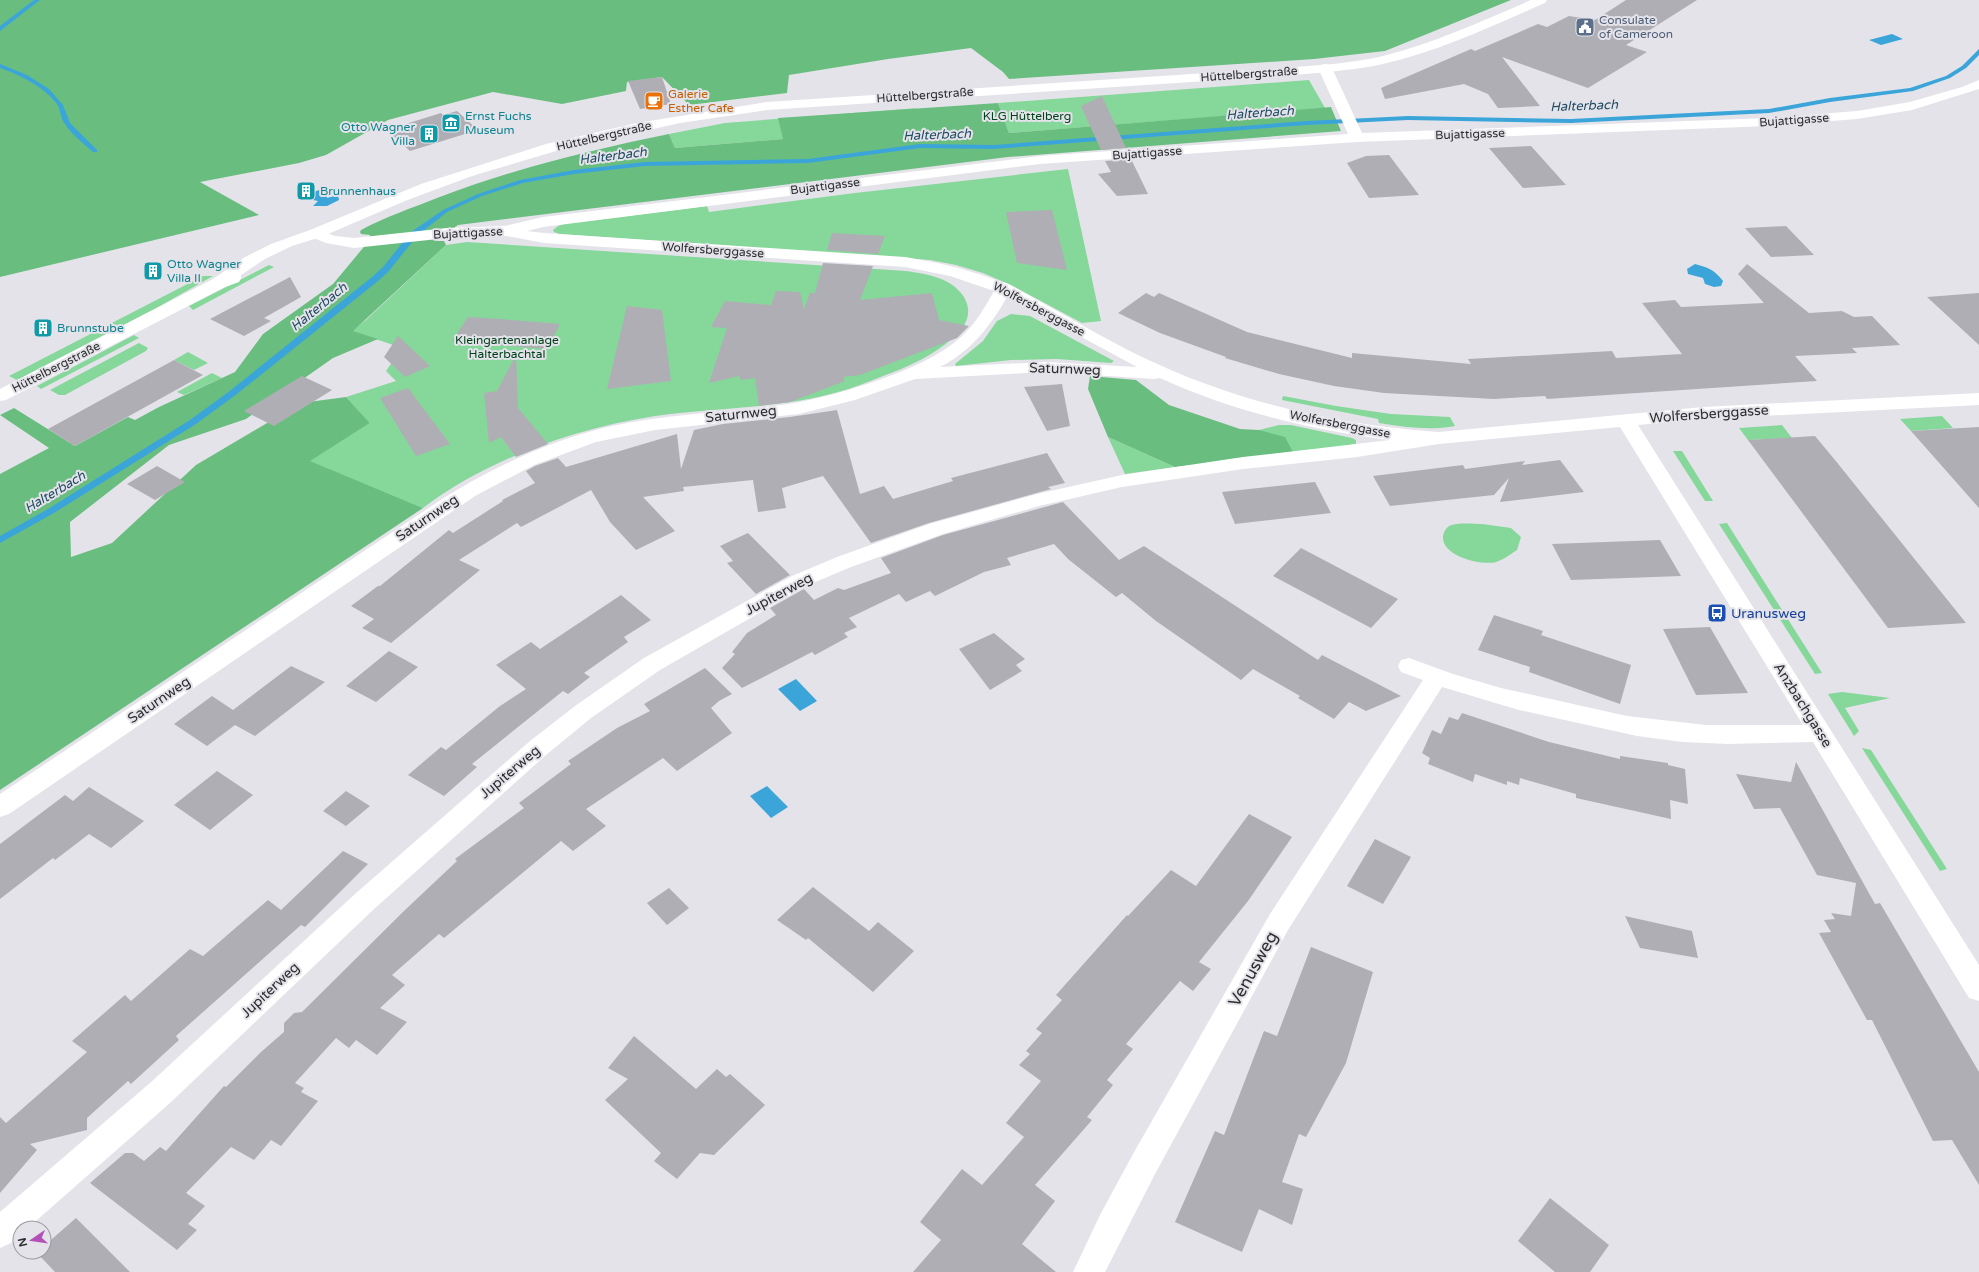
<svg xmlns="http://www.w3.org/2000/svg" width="1979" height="1272" font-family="'Varela Round',sans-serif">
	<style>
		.green { fill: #86d79a }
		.forest { fill: #69be7f }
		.water { fill: #3ba5da }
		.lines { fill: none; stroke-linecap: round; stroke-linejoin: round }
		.stream { fill: #3ba5da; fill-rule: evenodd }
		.building { fill: #afaeb5 }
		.minor { fill: #fff; fill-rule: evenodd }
		.major { fill: #fff; fill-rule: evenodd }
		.labels { text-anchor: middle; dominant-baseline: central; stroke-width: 4; stroke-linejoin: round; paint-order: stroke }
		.far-service-label { font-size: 12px; fill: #4e5e75; stroke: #e4e3ea; text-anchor: start }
		.far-street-label { font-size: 12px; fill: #2d2d2f; stroke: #e4e3ea }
		.far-food-label { font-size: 12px; fill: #c56008; stroke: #e4e3ea; text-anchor: start }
		.far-culture-label { font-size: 12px; fill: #0d838f; stroke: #e4e3ea; text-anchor: start }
		.far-park-label { font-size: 12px; fill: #00421b; stroke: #e4e3ea }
		.far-water-label { font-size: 13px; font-style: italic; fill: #204b62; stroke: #e4e3ea }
		.street-label { font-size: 14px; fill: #2d2d2f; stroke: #e4e3ea }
		.transit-label { font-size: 14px; fill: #164399; stroke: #e4e3ea; text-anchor: start }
		.near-street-label { font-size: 17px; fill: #2d2d2f; stroke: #e4e3ea }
	</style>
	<rect width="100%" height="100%" fill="#e4e3ea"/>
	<!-- green -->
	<path class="green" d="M 1309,80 L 1325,108 L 1009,133 L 998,103 Z
		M 918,108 L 783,139 L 675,148 L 669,134 L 725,123 Z
		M 1068,169 L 1101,321 L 1082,323 L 1011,285 L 983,273 L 956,265 L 930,260 L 560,234 L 554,232 L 553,230 L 558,226 L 564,224 L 707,206 L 709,212 L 855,193 Z
		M 467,242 L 906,271 C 926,274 948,277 961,293 C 974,309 968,325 954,337 C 934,355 908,367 883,376 C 868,382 853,388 838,392 C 779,409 716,407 655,416 C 629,420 601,426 575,434 C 522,450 468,474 423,508 L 309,461 L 370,423 L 346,397 L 396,381 L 386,371 L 402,348 L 352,331 L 367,319 L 446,245 Z
		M 269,265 L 274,267 L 193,310 L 189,306 Z
		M 203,276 L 213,276 L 160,306 L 17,380 L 9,376 Z
		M 1011,314 L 1030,316 L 1114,361 L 1111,363 L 1057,359 L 1011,360 L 956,366 L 955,364 L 983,341 L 997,321 Z
		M 134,335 L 139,338 L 41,389 L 37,386 Z
		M 139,343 L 148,348 L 146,351 L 65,395 L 59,395 L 50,390 Z
		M 188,352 L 208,363 L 194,370 L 174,360 Z
		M 212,373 L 222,378 L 184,395 L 177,392 Z
		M 1283,396 L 1336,406 L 1391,414 L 1450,417 L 1455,426 C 1430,431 1405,427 1379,423 L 1378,419 L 1282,400 Z
		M 1942,416 L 1953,428 L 1911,431 L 1900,419 Z
		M 1279,425 L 1291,425 L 1352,438 L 1356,440 L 1356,444 L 1294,454 L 1259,430 Z
		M 1782,425 L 1792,438 L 1748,440 L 1739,428 Z
		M 1108,437 L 1175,467 L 1125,474 Z
		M 1673,451 L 1682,451 L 1713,501 L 1705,501 Z
		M 1727,523 L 1822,673 L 1815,674 L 1719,524 Z
		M 1482,524 L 1511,528 L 1521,537 L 1517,550 C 1511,554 1503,560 1496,562 C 1481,566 1442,556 1443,537 C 1443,533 1446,528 1449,526 C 1458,522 1473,524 1482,524 Z
		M 1842,692 L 1890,698 L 1845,708 L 1859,731 L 1854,736 L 1828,694 Z
		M 1862,748 L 1871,750 L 1947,869 L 1940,871 Z"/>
	<!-- forest -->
	<path class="forest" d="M 0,0 L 1511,0 L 1385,51 L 1314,59 L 1009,79 L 1003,72 L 971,48 L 888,59 L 789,75 L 787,93 L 689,105 L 662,77 L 627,82 L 626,91 L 562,104 L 493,92 L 388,120 L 326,155 L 299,163 L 200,182 L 259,215 L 0,277 Z
		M 998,103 L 1009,133 L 1331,107 L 1341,131 L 1008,157 L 458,225 L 436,241 L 444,241 L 446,245 L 353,331 L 378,339 L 333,358 L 246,419 L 169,445 L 70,522 L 71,557 L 112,543 L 196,465 L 301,403 L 346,397 L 370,423 L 310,461 L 423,508 L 0,790 L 0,474 L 49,448 L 0,415 L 14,408 L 75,446 L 128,417 L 135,420 L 159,407 L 235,372 L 263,334 L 333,284 L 368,242 L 370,235 L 361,234 L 360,232 L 361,230 C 385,217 412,208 437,198 C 513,169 590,150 669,134 L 675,148 L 783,139 L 778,118 Z
		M 1090,376 L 1136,380 L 1169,405 L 1240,429 L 1259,430 L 1285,437 L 1294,454 L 1175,467 L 1108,437 L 1088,389 Z"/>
	<!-- water -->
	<path class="water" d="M 1892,34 L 1903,39 L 1881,45 L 1869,40 Z
		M 319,190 L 327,192 L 327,198 L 338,195 L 339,200 L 327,206 L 313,206 L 318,201 L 308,199 L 309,197 L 307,195 Z
		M 1695,264 C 1707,267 1715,270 1723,281 L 1721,286 L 1714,287 L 1705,284 L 1703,278 L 1688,274 L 1687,269 Z
		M 796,679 L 817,701 L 800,711 L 778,689 Z
		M 767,786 L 788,807 L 771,818 L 750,796 Z"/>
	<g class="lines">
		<!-- stream -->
		<path class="stream" d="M 34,0 L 40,0 L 0,31 L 0,26 Z
			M 1979,49 L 1979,55 L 1966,68 L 1950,78 L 1913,91 L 1830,102 L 1769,113 L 1571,123 L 1408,120 L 1307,125 L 994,149 L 920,148 L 808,163 L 645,166 L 574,174 L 523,183 L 482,196 L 447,212 L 417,236 L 389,271 L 378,281 L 237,394 L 196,424 L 54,513 L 0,543 L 0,536 L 48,509 L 190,420 L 231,390 L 372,277 L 383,267 L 411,232 L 443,210 L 478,194 L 520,180 L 574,170 L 645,162 L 808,159 L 920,144 L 994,145 L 1307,121 L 1408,116 L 1571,119 L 1769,109 L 1830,98 L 1910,88 L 1946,76 L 1962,66 Z
			M 0,64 L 27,75 L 49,89 L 63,105 L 70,123 L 97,150 L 97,152 L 93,152 C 83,143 72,135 65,124 C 60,118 61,110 57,104 C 43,86 20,75 0,68 Z"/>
	</g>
	<!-- building -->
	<path class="building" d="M 1626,0 L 1697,0 L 1626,45 L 1647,52 L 1588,88 L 1502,57 L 1540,106 L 1498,108 L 1488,94 L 1464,84 L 1385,99 L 1381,88 L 1471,49 L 1475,51 L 1538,24 L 1547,27 L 1569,16 L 1595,20 Z
		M 662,77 L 671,104 L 640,109 L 628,81 Z
		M 1102,96 L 1126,148 L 1101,150 L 1081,106 Z
		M 457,111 L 478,130 L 410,151 L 388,131 L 401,127 L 399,126 L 441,113 L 443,115 Z
		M 1531,146 L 1566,185 L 1523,188 L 1489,148 Z
		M 1389,155 L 1419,195 L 1369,198 L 1347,163 L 1366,156 Z
		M 1131,159 L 1148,194 L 1117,196 L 1098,174 L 1111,172 L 1105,161 Z
		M 1052,210 L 1067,270 L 1017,263 L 1006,212 Z
		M 1786,226 L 1814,255 L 1771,257 L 1745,228 Z
		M 832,233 L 885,236 L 878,254 L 827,250 Z
		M 823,263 L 873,266 L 860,300 L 932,293 L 939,320 L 969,326 L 957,338 L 860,375 L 843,377 L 845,381 L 790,402 L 759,406 L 755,378 L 741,380 L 739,376 L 709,383 L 727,328 L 711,327 L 725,301 L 771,305 L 776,291 L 800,292 L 804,309 L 810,293 L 815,293 Z
		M 1747,264 L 1809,313 L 1842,311 L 1854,317 L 1872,316 L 1900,345 L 1852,348 L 1857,353 L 1795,356 L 1817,381 L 1547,399 L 1545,396 L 1494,399 L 1384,393 L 1334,386 L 1279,374 L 1225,358 L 1226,357 L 1160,333 L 1118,313 L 1146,293 L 1154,297 L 1159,293 L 1247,332 L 1352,358 L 1352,353 L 1471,364 L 1468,359 L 1612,351 L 1616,358 L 1682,354 L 1642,303 L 1675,300 L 1681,307 L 1764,303 L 1738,274 Z
		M 290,277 L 301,297 L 264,318 L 271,321 L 244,336 L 210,319 Z
		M 1979,293 L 1979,345 L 1927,297 Z
		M 627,306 L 662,310 L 671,381 L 607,389 Z
		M 468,317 L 500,319 L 560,324 L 547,349 L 452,341 Z
		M 398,336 L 430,366 L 405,377 L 384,357 Z
		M 516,355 L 518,408 L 548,444 L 516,457 L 501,437 L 489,443 L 484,393 L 497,391 Z
		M 174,360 L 203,375 L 75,446 L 48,429 Z
		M 302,376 L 332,390 L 274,426 L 244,411 Z
		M 1062,384 L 1070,426 L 1047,431 L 1024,387 Z
		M 408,388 L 450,444 L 416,456 L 380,398 Z
		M 837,410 L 860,494 L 884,486 L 893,499 L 953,481 L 951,478 L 1047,453 L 1065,483 L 1048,487 L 1051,489 L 929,523 L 871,543 L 823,476 L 782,488 L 786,508 L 758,512 L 753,480 L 683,487 L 684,491 L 643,497 L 675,531 L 636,550 L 610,522 L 591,490 L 521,527 L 517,523 L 459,560 L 480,570 L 391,643 L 362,628 L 374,619 L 351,606 L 378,586 L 380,586 L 449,530 L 453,533 L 503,501 L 502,500 L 535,483 L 526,471 L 535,466 L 558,458 L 566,467 L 677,434 L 681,469 L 694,430 L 723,424 L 790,417 Z
		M 1979,427 L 1979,508 L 1911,431 Z
		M 1815,436 L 1835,460 L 1966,623 L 1888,628 L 1748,440 Z
		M 1560,460 L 1584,492 L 1500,502 L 1509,478 L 1494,495 L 1390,506 L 1373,476 L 1463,465 L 1465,469 L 1525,461 L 1522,465 Z
		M 157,466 L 185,482 L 155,500 L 127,484 Z
		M 1315,482 L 1331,513 L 1235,524 L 1222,492 Z
		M 1063,502 L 1119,560 L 1144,546 L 1318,660 L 1322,655 L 1401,696 L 1366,711 L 1349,702 L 1334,719 L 1298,698 L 1300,696 L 1253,669 L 1241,680 L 1156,621 L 1122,593 L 1116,597 L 1068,559 L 1054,544 L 1007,558 L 1011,565 L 984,572 L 935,596 L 930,591 L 906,602 L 899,594 L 849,618 L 857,627 L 844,633 L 848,637 L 815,655 L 812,652 L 742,688 L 722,668 L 735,654 L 732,652 L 747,633 L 776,615 L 770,608 L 804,589 L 814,600 L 838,588 L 844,590 L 891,573 L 881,558 L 943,535 Z
		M 748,533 L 790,575 L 756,594 L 727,563 L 733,561 L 720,546 Z
		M 1660,540 L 1681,576 L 1571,580 L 1552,544 Z
		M 1301,548 L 1398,599 L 1371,628 L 1273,576 Z
		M 621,595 L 651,620 L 624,637 L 628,642 L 584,673 L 590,677 L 568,694 L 563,691 L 472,764 L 477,767 L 444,796 L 408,775 L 441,747 L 446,750 L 500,706 L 526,689 L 496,665 L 531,642 L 540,649 Z
		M 1494,615 L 1543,631 L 1541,635 L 1631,665 L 1620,704 L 1529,672 L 1530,667 L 1478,650 Z
		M 1710,627 L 1748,693 L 1696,695 L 1663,629 Z
		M 994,633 L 1025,659 L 1016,665 L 1022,671 L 990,690 L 959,649 Z
		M 389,651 L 418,667 L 376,702 L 346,686 Z
		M 291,666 L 325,682 L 255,736 L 235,725 L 207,746 L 174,724 L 212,696 L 233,710 Z
		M 705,668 L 732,694 L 719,701 L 711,708 L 732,733 L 677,771 L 663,758 L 586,809 L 606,826 L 573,851 L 561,841 L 444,938 L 439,934 L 392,975 L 405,985 L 380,1008 L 407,1022 L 377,1055 L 356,1040 L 349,1048 L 336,1038 L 295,1083 L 304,1088 L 301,1092 L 318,1101 L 281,1146 L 271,1140 L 254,1160 L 231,1147 L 186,1193 L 205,1206 L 188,1224 L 197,1230 L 177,1250 L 90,1183 L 125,1153 L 133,1153 L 144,1161 L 160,1147 L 166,1151 L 224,1086 L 226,1087 L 261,1052 L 284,1032 L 284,1023 L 294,1013 L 302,1012 L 405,910 L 457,861 L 455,859 L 524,808 L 519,803 L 571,764 L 568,761 L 617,728 L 650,711 L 644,704 Z
		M 1462,713 L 1549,742 L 1620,759 L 1620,756 L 1668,763 L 1668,765 L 1685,769 L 1688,804 L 1670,800 L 1671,819 L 1576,798 L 1576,794 L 1520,778 L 1519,785 L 1507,781 L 1507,785 L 1475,774 L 1473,782 L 1428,764 L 1430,758 L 1422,753 L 1432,730 L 1441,734 L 1449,717 L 1458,720 Z
		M 1796,762 L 1875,904 L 1880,903 L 1979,1072 L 1979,1185 L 1952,1140 L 1933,1141 L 1872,1020 L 1867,1020 L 1819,933 L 1831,932 L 1824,920 L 1835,919 L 1831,913 L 1851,916 L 1856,883 L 1817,875 L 1780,808 L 1754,809 L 1736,774 L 1791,782 Z
		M 217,771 L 253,795 L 210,830 L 174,805 Z
		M 89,787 L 144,821 L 111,848 L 89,834 L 55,860 L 53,858 L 0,899 L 0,844 L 65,795 L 73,801 Z
		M 346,791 L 370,806 L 346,826 L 323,811 Z
		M 1249,814 L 1292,837 L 1248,901 L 1199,962 L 1211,969 L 1193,991 L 1180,981 L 1126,1044 L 1133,1049 L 1107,1080 L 1113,1085 L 1087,1117 L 1092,1120 L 1035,1185 L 1055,1201 L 1022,1244 L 1056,1272 L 913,1272 L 941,1240 L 920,1222 L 962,1169 L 982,1185 L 1024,1137 L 1006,1123 L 1041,1081 L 1019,1065 L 1030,1054 L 1026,1051 L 1042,1033 L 1036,1029 L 1062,1000 L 1056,995 L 1127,915 L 1128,916 L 1171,870 L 1196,886 Z
		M 1375,839 L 1411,857 L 1383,904 L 1347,886 Z
		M 343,851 L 368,864 L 305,927 L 301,925 L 176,1036 L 179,1040 L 131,1084 L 128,1081 L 87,1118 L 87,1130 L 30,1144 L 37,1150 L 0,1193 L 0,1117 L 6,1123 L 87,1052 L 72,1041 L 125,995 L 131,1001 L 190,949 L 203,956 L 268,900 L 281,910 Z
		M 813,887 L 869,931 L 878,922 L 914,951 L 873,992 L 808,938 L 806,940 L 777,920 Z
		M 669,888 L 689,908 L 667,925 L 647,903 Z
		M 1625,916 L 1692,931 L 1698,958 L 1640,948 Z
		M 1311,947 L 1373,972 L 1346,1063 L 1306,1137 L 1299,1134 L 1282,1182 L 1303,1189 L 1292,1225 L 1259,1209 L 1242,1252 L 1175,1222 L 1215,1131 L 1224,1135 L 1264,1031 L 1277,1036 Z
		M 634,1036 L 696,1089 L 717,1069 L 726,1077 L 730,1074 L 765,1105 L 714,1155 L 700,1153 L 677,1179 L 654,1161 L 661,1153 L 605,1100 L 628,1079 L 608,1068 Z
		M 1550,1198 L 1609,1245 L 1590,1272 L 1555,1272 L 1518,1241 Z
		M 76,1218 L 130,1272 L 55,1272 L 37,1253 L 44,1252 L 44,1246 Z"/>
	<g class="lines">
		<!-- minor -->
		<path class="minor" d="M 1325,64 L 1330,65 L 1332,68 L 1362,133 L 1769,118 L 1857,111 L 1910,102 L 1962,87 L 1979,80 L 1979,89 L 1912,110 L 1857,119 L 1769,126 L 1357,142 L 1040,164 L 543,227 L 527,231 L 544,233 L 905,257 C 935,262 964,268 993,279 C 998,281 1005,282 1010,285 C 1054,308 1097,335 1142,357 C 1236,402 1336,425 1439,432 L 1703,407 L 1979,393 L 1979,405 L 1703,419 L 1638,425 L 1979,965 L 1979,1001 L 1969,998 L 1813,742 L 1728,744 L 1683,742 L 1637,736 L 1519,710 L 1442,687 L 1288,930 L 1155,1174 L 1105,1272 L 1073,1272 L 1100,1215 L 1133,1154 L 1270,914 L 1423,680 L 1401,672 L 1398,666 L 1401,660 L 1409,658 L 1453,674 L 1501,688 L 1627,716 L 1706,725 L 1803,725 L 1620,427 L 1439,444 L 1357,457 L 1243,469 L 1122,487 L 1039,506 L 943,534 L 851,567 L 806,586 L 660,670 L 591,718 L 546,755 L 373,910 L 170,1103 L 28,1228 L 20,1228 L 20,1235 L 11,1243 L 0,1248 L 0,1212 L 150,1083 L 355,894 L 530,741 L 575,706 L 644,658 L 792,576 L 837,557 L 929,524 L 1037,494 L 1122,475 L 1243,457 L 1390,440 C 1311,430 1232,411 1160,378 L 1154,379 L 1046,372 L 915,379 L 855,400 L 799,414 L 655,430 L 596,442 L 534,465 L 475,496 L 9,814 L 0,817 L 0,794 L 442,499 C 495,466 551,440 612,426 C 670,413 730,413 788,404 C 820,399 849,390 879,380 C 909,369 939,357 962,336 C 976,323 985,307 994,291 L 950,276 L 905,267 L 544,243 L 506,236 L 447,238 L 354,248 L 326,243 L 311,237 L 309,234 L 311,231 L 317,229 L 335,236 L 354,238 L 447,228 L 505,226 L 543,217 L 1040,156 L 1348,134 L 1318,68 L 1320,65 ZM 1007,297 L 1137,367 L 1046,362 L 940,367 C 971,351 990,327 1007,297 Z"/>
		<!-- major -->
		<path class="major" d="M 1531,0 L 1547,0 L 1545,3 C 1492,26 1440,51 1383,64 C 1350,71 1316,73 1283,76 L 767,110 L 680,123 L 556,151 L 472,176 L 405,201 L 321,237 L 292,246 L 265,259 L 241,275 L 241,278 L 239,282 L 225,287 L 6,400 L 0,401 L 0,389 L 213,279 L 245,257 L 271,244 L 310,230 L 421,184 L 546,144 L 637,123 L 767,102 L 1283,68 C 1316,65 1350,64 1383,56 C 1434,43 1482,21 1531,0 Z"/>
	</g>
	<!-- icons -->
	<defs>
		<g id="civic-square" transform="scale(1)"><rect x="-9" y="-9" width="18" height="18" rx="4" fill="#5c6f8a" stroke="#e4e3ea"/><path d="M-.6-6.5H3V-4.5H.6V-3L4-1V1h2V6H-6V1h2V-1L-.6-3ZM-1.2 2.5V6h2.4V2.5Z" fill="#fff"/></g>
		<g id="cafe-square" transform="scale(1)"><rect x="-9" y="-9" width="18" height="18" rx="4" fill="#e8710a" stroke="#e4e3ea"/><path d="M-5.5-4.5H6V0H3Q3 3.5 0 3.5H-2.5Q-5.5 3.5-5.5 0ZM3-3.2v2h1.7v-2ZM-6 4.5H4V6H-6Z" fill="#fff"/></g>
		<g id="museum-square" transform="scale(1)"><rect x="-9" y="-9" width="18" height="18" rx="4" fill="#0f9aa8" stroke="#e4e3ea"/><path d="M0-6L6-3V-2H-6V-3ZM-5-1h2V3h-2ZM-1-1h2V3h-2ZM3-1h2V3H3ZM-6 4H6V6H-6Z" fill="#fff"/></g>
		<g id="building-square" transform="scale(1)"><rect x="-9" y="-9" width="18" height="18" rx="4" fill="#0f9aa8" stroke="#e4e3ea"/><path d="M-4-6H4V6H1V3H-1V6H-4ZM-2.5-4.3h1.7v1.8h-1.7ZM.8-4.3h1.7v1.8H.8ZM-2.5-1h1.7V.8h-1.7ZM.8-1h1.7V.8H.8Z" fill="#fff"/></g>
		<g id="bus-square" transform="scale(1)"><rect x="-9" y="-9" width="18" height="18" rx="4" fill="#1a4fb4" stroke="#e4e3ea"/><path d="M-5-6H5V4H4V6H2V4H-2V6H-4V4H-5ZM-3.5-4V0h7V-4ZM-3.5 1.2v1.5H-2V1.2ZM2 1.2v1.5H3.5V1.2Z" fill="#fff"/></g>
	</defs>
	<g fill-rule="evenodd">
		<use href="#civic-square" x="1585" y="27"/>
		<use href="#cafe-square" x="654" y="101"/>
		<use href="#museum-square" x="451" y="123"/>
		<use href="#building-square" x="429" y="134"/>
		<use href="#building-square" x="306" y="191"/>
		<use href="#building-square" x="153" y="271"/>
		<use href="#building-square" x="43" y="328"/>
		<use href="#bus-square" x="1717" y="613"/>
	</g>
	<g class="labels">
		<!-- far-service labels -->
		<g class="far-service-label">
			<text x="1599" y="20">Consulate<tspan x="1599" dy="14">of Cameroon</tspan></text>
		</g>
		<!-- far-street labels -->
		<g class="far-street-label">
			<text transform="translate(1249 74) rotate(-4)">Hüttelbergstraße</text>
			<text transform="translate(925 95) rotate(-4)">Hüttelbergstraße</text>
			<text transform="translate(1794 120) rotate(-4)">Bujattigasse</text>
			<text transform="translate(1470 134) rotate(-2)">Bujattigasse</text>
			<text transform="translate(604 136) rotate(-13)">Hüttelbergstraße</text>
			<text transform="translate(1147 153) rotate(-4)">Bujattigasse</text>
			<text transform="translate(825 186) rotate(-7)">Bujattigasse</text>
			<text transform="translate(468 233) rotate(-3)">Bujattigasse</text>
			<text transform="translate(713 250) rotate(4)">Wolfersberggasse</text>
			<text transform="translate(1039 309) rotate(28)">Wolfersberggasse</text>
			<text transform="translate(56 367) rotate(-27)">Hüttelbergstraße</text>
			<text transform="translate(1340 424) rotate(11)">Wolfersberggasse</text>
		</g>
		<!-- far-food labels -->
		<g class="far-food-label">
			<text x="668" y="94">Galerie<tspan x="668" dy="14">Esther Cafe</tspan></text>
		</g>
		<!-- far-culture labels -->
		<g class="far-culture-label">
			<text x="465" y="116">Ernst Fuchs<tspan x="465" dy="14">Museum</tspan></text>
			<text x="415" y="127" text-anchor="end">Otto Wagner<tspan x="415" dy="14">Villa</tspan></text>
			<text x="320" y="191">Brunnenhaus</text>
			<text x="167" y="264">Otto Wagner<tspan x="167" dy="14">Villa II</tspan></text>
			<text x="57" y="328">Brunnstube</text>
		</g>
		<!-- far-park labels -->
		<g class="far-park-label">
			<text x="1027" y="116">KLG Hüttelberg</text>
			<text x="507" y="340">Kleingartenanlage<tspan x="507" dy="14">Halterbachtal</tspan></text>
		</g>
		<!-- far-water labels -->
		<g class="far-water-label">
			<text transform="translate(1584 106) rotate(-2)">Halterbach</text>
			<text transform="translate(1260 113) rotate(-4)">Halterbach</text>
			<text transform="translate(937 135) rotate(-2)">Halterbach</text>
			<text transform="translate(613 156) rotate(-7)">Halterbach</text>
			<text transform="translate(319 307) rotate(-39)">Halterbach</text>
			<text transform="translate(55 492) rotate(-31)">Halterbach</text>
		</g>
		<!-- street labels -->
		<g class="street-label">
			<text transform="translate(1065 369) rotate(2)">Saturnweg</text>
			<text transform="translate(741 414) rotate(-6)">Saturnweg</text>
			<text transform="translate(1709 414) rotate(-4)">Wolfersberggasse</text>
			<text transform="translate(427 518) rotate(-34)">Saturnweg</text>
			<text transform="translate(779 594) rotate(-28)">Jupiterweg</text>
			<text transform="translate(159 700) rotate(-34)">Saturnweg</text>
			<text transform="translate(1803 705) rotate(58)">Anzbachgasse</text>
			<text transform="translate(510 772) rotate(-40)">Jupiterweg</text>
			<text transform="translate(270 990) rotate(-43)">Jupiterweg</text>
		</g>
		<!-- transit labels -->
		<g class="transit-label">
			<text x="1731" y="613">Uranusweg</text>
		</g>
		<!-- near-street labels -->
		<g class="near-street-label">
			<text transform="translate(1253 969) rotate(-61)">Venusweg</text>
		</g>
	</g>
	<!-- north arrow -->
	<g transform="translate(32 1240) rotate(257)"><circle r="19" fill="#e4e3ea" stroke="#9b9a9f"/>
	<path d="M0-3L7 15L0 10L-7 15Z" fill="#b451b9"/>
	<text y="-6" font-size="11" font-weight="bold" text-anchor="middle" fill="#2d2d2f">N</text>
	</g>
</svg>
